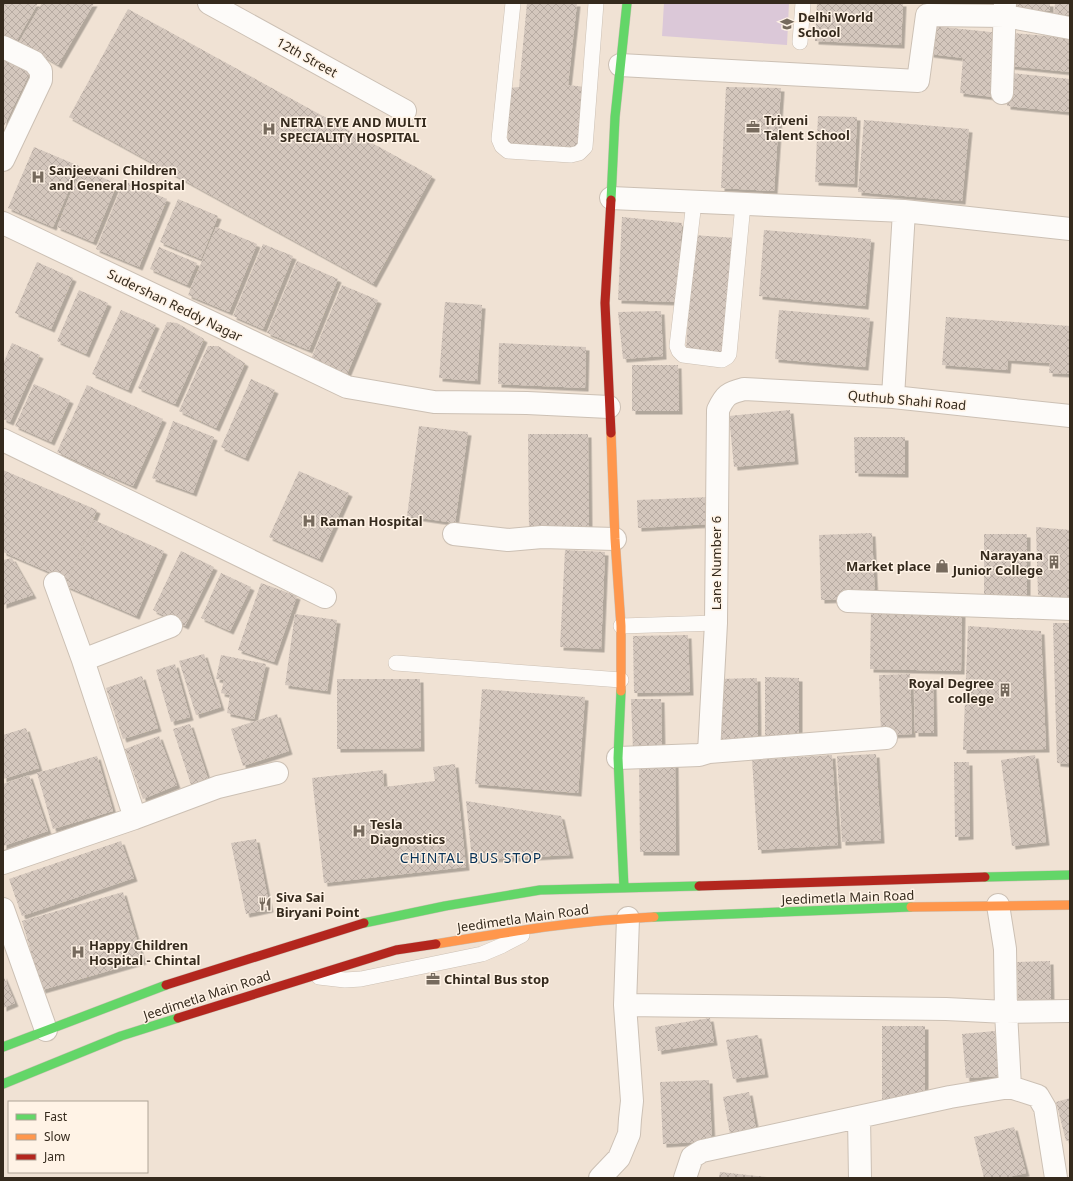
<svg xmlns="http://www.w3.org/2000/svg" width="1073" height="1181" font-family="'Noto Sans',sans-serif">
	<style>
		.garden { fill: #dbc8d8 }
		.building { fill: url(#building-cross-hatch); filter: url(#shadow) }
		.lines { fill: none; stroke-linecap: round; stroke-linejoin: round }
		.lane-casing { stroke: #ccc0b4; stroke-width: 16 }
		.street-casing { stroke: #ccc0b4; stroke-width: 24 }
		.fast-casing { stroke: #ccc0b4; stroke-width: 10 }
		.slow-casing { stroke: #ccc0b4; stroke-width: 10 }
		.jam-casing { stroke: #ccc0b4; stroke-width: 10 }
		.lane { stroke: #fdfbf9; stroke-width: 15 }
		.street { stroke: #fdfbf9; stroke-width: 22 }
		.fast { stroke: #63d668; stroke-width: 9 }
		.slow { stroke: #ff974d; stroke-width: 9 }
		.jam { stroke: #b3261e; stroke-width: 9 }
		.labels { text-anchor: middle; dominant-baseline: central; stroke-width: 3; stroke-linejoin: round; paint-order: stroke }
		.poi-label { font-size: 13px; font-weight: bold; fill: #352a1d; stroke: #fff3e6; text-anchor: start }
		.street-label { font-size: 13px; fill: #352a1d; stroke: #fff3e6 }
		.neighbourhood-label { font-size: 14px; letter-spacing: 1px; fill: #073257; stroke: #fff3e6 }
	</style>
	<defs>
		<pattern id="building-cross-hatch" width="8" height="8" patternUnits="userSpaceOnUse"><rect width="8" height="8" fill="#d4c7bd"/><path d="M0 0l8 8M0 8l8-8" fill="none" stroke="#b7aba2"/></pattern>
		<filter id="shadow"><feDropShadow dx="3.5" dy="3.5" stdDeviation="0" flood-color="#0004"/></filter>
	</defs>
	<rect width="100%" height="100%" fill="#f0e2d4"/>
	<!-- garden -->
	<path class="garden" d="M 664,3 L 789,3 L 787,45 L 662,36 Z"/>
	<!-- building -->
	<path class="building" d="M 3,3 L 38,3 L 16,42 L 3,35 Z
		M 42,3 L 94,3 L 58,65 L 19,42 Z
		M 527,3 L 577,3 L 568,85 L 585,87 L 580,147 L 507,145 L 509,88 L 519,87 Z
		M 817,3 L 903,3 L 901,45 L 815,41 Z
		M 976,3 L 992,3 L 991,6 Z
		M 1014,3 L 1050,3 L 1050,11 L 1014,9 Z
		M 1055,3 L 1070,3 L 1070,15 L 1054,14 Z
		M 128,9 L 432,176 L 373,284 L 69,117 Z
		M 933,26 L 1000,33 L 994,97 L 960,93 L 963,58 L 930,54 Z
		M 1013,33 L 1070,38 L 1070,72 L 1010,66 Z
		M 3,51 L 33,66 L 3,128 Z
		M 1010,73 L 1070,79 L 1070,112 L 1007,106 Z
		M 726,87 L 781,88 L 774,191 L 721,188 Z
		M 818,116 L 857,117 L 854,184 L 815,182 Z
		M 864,120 L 969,129 L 962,201 L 858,192 Z
		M 34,147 L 79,166 L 53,227 L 8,208 Z
		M 81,168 L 117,184 L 93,242 L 57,227 Z
		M 124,181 L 167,199 L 139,267 L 96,249 Z
		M 178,199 L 218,216 L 201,259 L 160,242 Z
		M 622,217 L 682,223 L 676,302 L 618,300 Z
		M 216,227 L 257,244 L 229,312 L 188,295 Z
		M 764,230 L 871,239 L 865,306 L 759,296 Z
		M 693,235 L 736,238 L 728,354 L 686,351 Z
		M 263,244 L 293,256 L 263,329 L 233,316 Z
		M 159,247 L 197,263 L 187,285 L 150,269 Z
		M 297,261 L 338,279 L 309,350 L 267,333 Z
		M 37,262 L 73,278 L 51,329 L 15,313 Z
		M 342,285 L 378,300 L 347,374 L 311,359 Z
		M 79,290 L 108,303 L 86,354 L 57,341 Z
		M 445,302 L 482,305 L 477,381 L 439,378 Z
		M 121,310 L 156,325 L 128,390 L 92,374 Z
		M 779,310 L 870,318 L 865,367 L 775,359 Z
		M 661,311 L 663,356 L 623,359 L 618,312 Z
		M 946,317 L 1070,326 L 1070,374 L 1049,373 L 1050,363 L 1008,360 L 1007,370 L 942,365 Z
		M 167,322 L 177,323 L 204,339 L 175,404 L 138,388 Z
		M 12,343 L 40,355 L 10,422 L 3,419 L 3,364 Z
		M 499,343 L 586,347 L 585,388 L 498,384 Z
		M 208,346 L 218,346 L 245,363 L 216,428 L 179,411 Z
		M 632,365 L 678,365 L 679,411 L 632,411 Z
		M 251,379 L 275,390 L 245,458 L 221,447 Z
		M 34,384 L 70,400 L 51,442 L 15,426 Z
		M 87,385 L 163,419 L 133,486 L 57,452 Z
		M 790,410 L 795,461 L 734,467 L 729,416 Z
		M 173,421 L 214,437 L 193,493 L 152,478 Z
		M 419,426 L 468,432 L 455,523 L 407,516 Z
		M 528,434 L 588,434 L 589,529 L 529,530 Z
		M 854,437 L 905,437 L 905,474 L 855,473 Z
		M 3,470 L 97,510 L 68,580 L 3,552 Z
		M 299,471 L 349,493 L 319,559 L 269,537 Z
		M 710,497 L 711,524 L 638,528 L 637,500 Z
		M 94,520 L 164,551 L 136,616 L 66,586 Z
		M 1036,527 L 1070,530 L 1070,600 L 1038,595 Z
		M 872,533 L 875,598 L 821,600 L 819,535 Z
		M 984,534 L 1027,534 L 1027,597 L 984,596 Z
		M 565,550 L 605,552 L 601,649 L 560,647 Z
		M 181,551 L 214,567 L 185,626 L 153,610 Z
		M 12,558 L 33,595 L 3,605 L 3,560 Z
		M 221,573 L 251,587 L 230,631 L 201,618 Z
		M 261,583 L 297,596 L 274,662 L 238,650 Z
		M 871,608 L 962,609 L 961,671 L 870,669 Z
		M 295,614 L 337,620 L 327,691 L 285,685 Z
		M 1053,623 L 1070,623 L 1070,764 L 1057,763 Z
		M 968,626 L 1041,631 L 1046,749 L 963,750 Z
		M 688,635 L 690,692 L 634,693 L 633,636 Z
		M 204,654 L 221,707 L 196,715 L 179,661 Z
		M 221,655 L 266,664 L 254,719 L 227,713 L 230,695 L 221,693 L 224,680 L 216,679 Z
		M 175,664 L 190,717 L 171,722 L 156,670 Z
		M 910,674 L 912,734 L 881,735 L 879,675 Z
		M 142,676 L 158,728 L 123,739 L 106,688 Z
		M 765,677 L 799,678 L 799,744 L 765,744 Z
		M 757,678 L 758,740 L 718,741 L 718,679 Z
		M 337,679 L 420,679 L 421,748 L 337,749 Z
		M 914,682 L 933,682 L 934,733 L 915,733 Z
		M 482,689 L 585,697 L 578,793 L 475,784 Z
		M 631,699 L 661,699 L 662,749 L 633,750 Z
		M 277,714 L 289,751 L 243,766 L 231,729 Z
		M 190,724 L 208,779 L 191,785 L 173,729 Z
		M 26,728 L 39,768 L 3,779 L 3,735 Z
		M 159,736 L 177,785 L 143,799 L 125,749 Z
		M 876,754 L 881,840 L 842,842 L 837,756 Z
		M 832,755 L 838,845 L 758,850 L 752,760 Z
		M 1035,755 L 1046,842 L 1012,846 L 1001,760 Z
		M 97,756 L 113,811 L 53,829 L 37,773 Z
		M 639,761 L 675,761 L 676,852 L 640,852 Z
		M 954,762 L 969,762 L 970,836 L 955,837 Z
		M 455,764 L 466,867 L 324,883 L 312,778 L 383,770 L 384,787 L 435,781 L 433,767 Z
		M 29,775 L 48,831 L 3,846 L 3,784 Z
		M 466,801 L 561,816 L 570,855 L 472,860 Z
		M 256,839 L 270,909 L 246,914 L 231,843 Z
		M 121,841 L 134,878 L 22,916 L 9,879 Z
		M 123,892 L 143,961 L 42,990 L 22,921 Z
		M 1050,961 L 1051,1002 L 1018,1002 L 1017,962 Z
		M 3,975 L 15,1003 L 3,1008 Z
		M 710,1018 L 714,1042 L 658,1051 L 655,1027 Z
		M 882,1026 L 925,1026 L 925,1100 L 882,1100 Z
		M 995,1031 L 999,1076 L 966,1078 L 962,1034 Z
		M 758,1035 L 765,1074 L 733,1079 L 726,1040 Z
		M 709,1080 L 712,1141 L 663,1144 L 660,1082 Z
		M 749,1092 L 756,1129 L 730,1134 L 723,1097 Z
		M 1070,1098 L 1070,1140 L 1066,1141 L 1056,1102 Z
		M 1014,1127 L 1026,1173 L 1004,1178 L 984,1178 L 974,1137 Z
		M 720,1172 L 767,1177 L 767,1178 L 719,1178 Z"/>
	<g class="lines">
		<!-- lane casing -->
		<g class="lane-casing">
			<path id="lane" d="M 513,3 L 499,139 L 502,146 L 508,151 L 571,155 L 579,153 L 585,147 L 596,3
				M 800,42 L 803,3
				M 694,202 L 677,346 L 679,351 L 683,355 L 722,360 L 727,357 L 729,354 L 743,204
				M 621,626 L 716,623
				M 396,663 L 621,680
				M 319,977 L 345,980 L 361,979 L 482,954 L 501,946 L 522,935"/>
		</g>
		<!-- street casing -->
		<g class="street-casing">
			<path id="street" d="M 209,3 L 405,111
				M 3,47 L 34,62 L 41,71 L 41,80 L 3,160
				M 620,65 L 918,81 L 927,15 L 1005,16 L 1070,28
				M 1002,93 L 1005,3
				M 611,198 L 904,211 L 1070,229
				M 3,223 L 347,387 L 434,402 L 527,403 L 609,407
				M 893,397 L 904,211
				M 3,440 L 325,597
				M 454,534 L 508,540 L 542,537 L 615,539
				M 55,583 L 83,660 L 135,818
				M 848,601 L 1070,609
				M 83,660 L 171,626
				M 709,752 L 716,623 L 718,410 C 725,395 728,393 744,389 L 893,397 L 1070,416
				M 618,758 L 699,755 L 709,752 L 886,738
				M 3,863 L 135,818 L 218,787 L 277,773
				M 998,905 L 1005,949 L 1006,1012 L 1010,1087 L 1038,1096 L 1045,1108 L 1056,1178
				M 3,909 L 46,1030
				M 625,1005 L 946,1009 L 1006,1012 L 1070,1011
				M 859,1117 L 860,1178
				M 600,1178 L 619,1158 L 629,1134 L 630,1119 L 632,1101 L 625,1005 L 628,918
				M 685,1178 L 692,1157 L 702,1151 L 950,1097 L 1010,1087"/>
		</g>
		<!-- fast casing -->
		<g class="fast-casing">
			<path id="fast" d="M 611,200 L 615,117 L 627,3
				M 621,691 L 618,758 L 624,888
				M 985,877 L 1070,875
				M 654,917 L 911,907
				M 364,923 L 445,906 L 540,890 L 699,886
				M 3,1047 L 166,985
				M 3,1084 L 121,1036 L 178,1018"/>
		</g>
		<!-- slow casing -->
		<g class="slow-casing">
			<path id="slow" d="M 611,433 L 615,539 L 621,626 L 621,691
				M 911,907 L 1070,905
				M 436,944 C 508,932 581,920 654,917"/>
		</g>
		<!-- jam casing -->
		<g class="jam-casing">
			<path id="jam" d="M 611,200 L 605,303 L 611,433
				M 699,886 L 985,877
				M 166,985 L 364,923
				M 178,1018 L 396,950 L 436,944"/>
		</g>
		<!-- lane -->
		<use href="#lane" class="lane"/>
		<!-- street -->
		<use href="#street" class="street"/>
		<!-- fast -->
		<use href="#fast" class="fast"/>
		<!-- slow -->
		<use href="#slow" class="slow"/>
		<!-- jam -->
		<use href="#jam" class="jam"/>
	</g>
	<!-- icons -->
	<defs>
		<g id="school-bare" transform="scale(1.08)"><path d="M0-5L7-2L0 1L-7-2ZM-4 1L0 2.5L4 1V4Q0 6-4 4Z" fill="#766a5d" stroke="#fff3e6" stroke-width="2.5" paint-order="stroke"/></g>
		<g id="office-bare" transform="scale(1.08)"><path d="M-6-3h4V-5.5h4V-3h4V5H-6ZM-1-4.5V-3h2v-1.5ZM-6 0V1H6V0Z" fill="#766a5d" stroke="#fff3e6" stroke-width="2.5" paint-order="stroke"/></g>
		<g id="hospital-bare" transform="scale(1.08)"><path d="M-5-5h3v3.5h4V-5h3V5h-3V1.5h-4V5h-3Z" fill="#766a5d" stroke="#fff3e6" stroke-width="2.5" paint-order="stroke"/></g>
		<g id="building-bare" transform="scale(1.08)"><path d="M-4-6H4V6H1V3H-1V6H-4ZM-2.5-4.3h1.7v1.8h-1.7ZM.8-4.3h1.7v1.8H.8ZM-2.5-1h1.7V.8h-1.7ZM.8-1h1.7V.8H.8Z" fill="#766a5d" stroke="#fff3e6" stroke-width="2.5" paint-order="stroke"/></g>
		<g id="shop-bare" transform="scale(1.08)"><path d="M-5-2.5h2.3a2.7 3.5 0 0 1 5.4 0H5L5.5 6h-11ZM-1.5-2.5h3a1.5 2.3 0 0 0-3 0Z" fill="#766a5d" stroke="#fff3e6" stroke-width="2.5" paint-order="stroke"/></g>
		<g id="restaurant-bare" transform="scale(1.08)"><path d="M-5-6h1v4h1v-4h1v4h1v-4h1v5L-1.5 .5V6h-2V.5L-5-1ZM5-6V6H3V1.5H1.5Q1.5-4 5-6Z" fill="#766a5d" stroke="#fff3e6" stroke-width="2.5" paint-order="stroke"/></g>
	</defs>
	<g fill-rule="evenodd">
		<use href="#school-bare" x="787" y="24"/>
		<use href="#office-bare" x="753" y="127"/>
		<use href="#hospital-bare" x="269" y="129"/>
		<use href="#hospital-bare" x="38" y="177"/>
		<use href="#hospital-bare" x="309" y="521"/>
		<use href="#building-bare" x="1054" y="562"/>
		<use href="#shop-bare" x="942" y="566"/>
		<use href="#building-bare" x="1005" y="690"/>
		<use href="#hospital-bare" x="359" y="831"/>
		<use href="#restaurant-bare" x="265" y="904"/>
		<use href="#hospital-bare" x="78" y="952"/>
		<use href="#office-bare" x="433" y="979"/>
	</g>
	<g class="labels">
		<!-- poi labels -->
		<g class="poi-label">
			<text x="798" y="17">Delhi World<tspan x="798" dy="15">School</tspan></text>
			<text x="764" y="120">Triveni<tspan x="764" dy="15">Talent School</tspan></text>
			<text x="280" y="122">NETRA EYE AND MULTI<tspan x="280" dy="15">SPECIALITY HOSPITAL</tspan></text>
			<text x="49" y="170">Sanjeevani Children<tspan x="49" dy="15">and General Hospital</tspan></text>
			<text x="320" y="521">Raman Hospital</text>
			<text x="1043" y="555" text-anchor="end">Narayana<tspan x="1043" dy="15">Junior College</tspan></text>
			<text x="931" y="566" text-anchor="end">Market place</text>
			<text x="994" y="683" text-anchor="end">Royal Degree<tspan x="994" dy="15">college</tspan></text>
			<text x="370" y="824">Tesla<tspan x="370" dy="15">Diagnostics</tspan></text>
			<text x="276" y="897">Siva Sai<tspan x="276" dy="15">Biryani Point</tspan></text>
			<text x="89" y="945">Happy Children<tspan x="89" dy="15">Hospital - Chintal</tspan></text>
			<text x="444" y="979">Chintal Bus stop</text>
		</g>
		<!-- street labels -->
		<g class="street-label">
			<text transform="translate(307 57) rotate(29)">12th Street</text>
			<text transform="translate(175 305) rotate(26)">Sudershan Reddy Nagar</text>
			<text transform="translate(907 400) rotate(5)">Quthub Shahi Road</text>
			<text transform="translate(716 563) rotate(-90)">Lane Number 6</text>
			<text transform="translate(848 897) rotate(-2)">Jeedimetla Main Road</text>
			<text transform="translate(523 918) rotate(-8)">Jeedimetla Main Road</text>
			<text transform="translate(207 995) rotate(-18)">Jeedimetla Main Road</text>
		</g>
		<!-- neighbourhood labels -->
		<g class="neighbourhood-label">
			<text x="471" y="857">CHINTAL BUS STOP</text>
		</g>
	</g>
	<!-- border -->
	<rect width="1073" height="1181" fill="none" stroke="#352a1d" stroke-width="8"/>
	<!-- legend -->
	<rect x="8" y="1101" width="140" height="72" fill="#fff3e6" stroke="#aea396"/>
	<rect x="16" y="1114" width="20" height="6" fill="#63d668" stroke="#aea396"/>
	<text x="44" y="1121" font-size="12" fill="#352a1d">Fast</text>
	<rect x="16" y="1134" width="20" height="6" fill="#ff974d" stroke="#aea396"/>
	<text x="44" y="1141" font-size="12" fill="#352a1d">Slow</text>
	<rect x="16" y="1154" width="20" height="6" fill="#b3261e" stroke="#aea396"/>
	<text x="44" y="1161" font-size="12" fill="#352a1d">Jam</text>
</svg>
